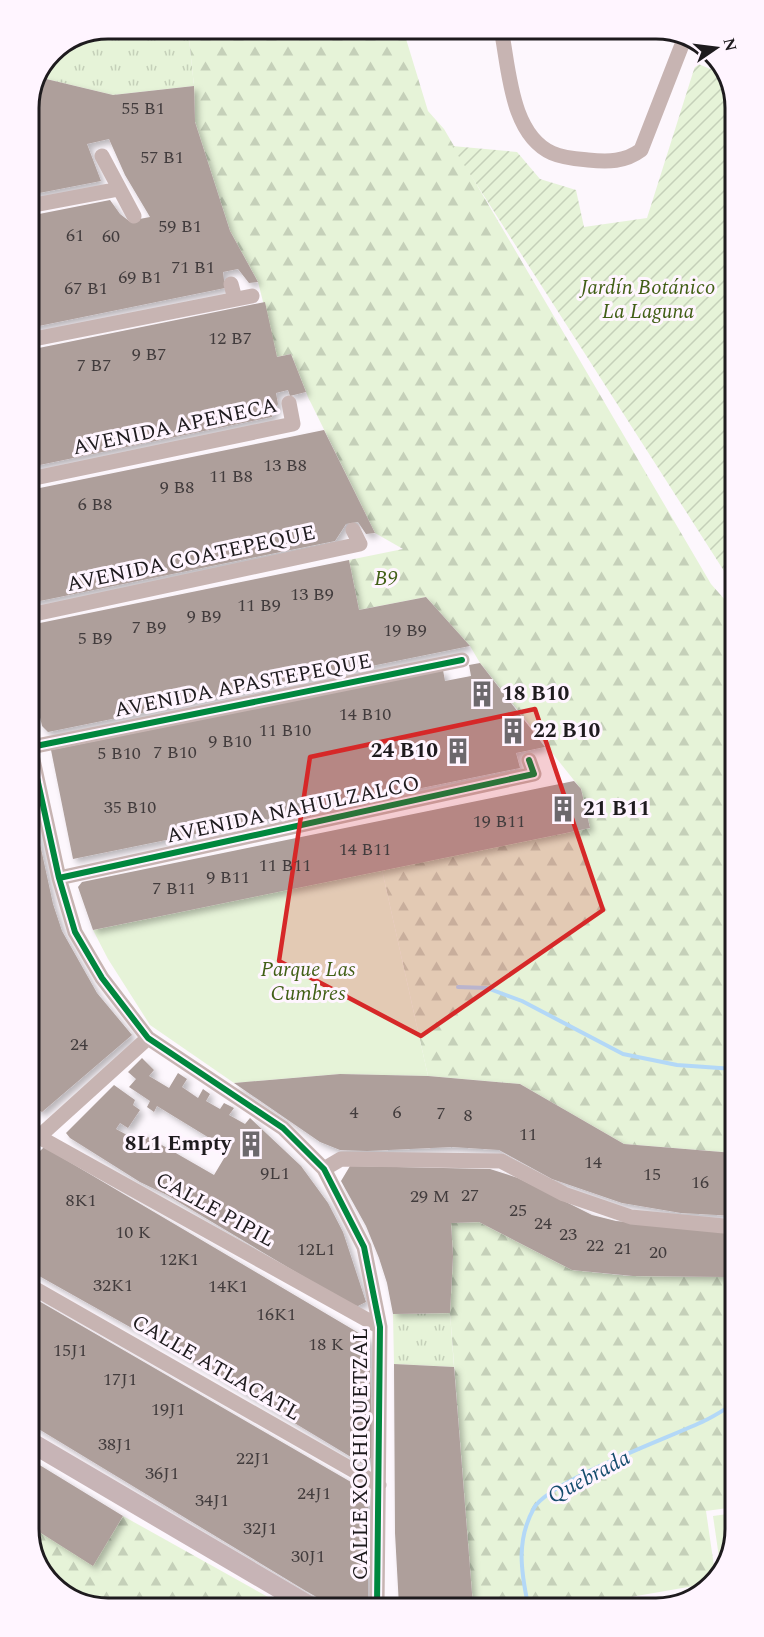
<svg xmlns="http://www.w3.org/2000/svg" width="764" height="1637" font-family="Spectral,serif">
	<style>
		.grass { fill: url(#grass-tufts) }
		.forest { fill: url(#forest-firs) }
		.park { fill: #e6f3d8 }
		.garden { fill: url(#garden-furrows) }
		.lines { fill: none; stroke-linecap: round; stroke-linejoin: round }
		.stream { stroke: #b3d8f7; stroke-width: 4 }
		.building { fill: #ae9f9b; filter: url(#shadow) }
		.minor { stroke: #c7b4b2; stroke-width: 15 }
		.major { stroke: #c7b4b6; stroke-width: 20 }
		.cycleway-casing { stroke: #fff5ff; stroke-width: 10 }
		.cycleway { stroke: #00873e; stroke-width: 6 }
		.marked { fill: #d62828; fill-opacity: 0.2; stroke: #d62828; stroke-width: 4.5; stroke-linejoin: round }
		.labels { text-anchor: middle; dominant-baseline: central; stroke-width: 6; stroke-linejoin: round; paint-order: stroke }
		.number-label { font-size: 18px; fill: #423c3d }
		.park-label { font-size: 21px; font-style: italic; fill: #415f16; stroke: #fff5ff }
		.street-label { font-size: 21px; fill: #1e1b1e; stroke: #fff5ff }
		.poi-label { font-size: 21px; font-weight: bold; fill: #1e1b1e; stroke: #fff5ff; text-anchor: start }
		.water-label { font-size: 22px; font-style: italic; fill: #154c6d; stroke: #fff5ff }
		.rim { fill: none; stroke: #1e1b1e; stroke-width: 3 }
	</style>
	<defs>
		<pattern id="grass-tufts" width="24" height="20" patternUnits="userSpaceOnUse" patternTransform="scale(1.5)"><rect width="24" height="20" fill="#e6f3d8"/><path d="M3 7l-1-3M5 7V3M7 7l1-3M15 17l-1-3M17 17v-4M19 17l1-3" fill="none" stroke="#c5d0b9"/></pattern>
		<pattern id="forest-firs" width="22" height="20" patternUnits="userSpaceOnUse" patternTransform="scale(1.5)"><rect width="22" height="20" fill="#e6f3d8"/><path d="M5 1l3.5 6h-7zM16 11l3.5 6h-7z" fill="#c5d0b9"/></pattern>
		<pattern id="garden-furrows" width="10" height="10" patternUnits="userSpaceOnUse" patternTransform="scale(1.5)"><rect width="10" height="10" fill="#e6f3d8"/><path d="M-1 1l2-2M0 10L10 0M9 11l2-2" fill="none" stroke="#c5d0b9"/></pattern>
		<filter id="shadow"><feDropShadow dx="4" dy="4" stdDeviation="3" flood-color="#0004"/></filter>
	</defs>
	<rect width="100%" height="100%" fill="#fdf7fd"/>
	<!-- grass -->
	<path class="grass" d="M 108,29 L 188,29 L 194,86 L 113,95 L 42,78 L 52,51 Z
		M 450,1313 L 454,1367 L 394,1364 L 393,1314 Z"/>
	<!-- forest -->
	<path class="forest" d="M 188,29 L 403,29 L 428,111 L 444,129 L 711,584 L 733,609 L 734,1153 L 624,1144 L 520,1084 L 428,1076 L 382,870 L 590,828 L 581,789 L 480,663 L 470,646 L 426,597 L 359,610 L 349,560 L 403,549 L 375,533 L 308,397 L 291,354 L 277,357 L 258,282 L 230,231 L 195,122 L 194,86 Z
		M 479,1222 L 572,1270 L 628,1276 L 728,1277 L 732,1236 L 735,1236 L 735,1507 L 706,1511 L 716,1580 L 711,1583 L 585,1605 L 473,1606 L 450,1313 L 453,1256 L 451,1223 Z
		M 123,1516 L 268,1597 L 263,1607 L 102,1608 L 59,1592 L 33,1555 L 33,1528 L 93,1565 Z"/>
	<!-- park -->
	<path class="park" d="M 382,870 L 428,1076 L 340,1074 L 234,1083 L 150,1025 L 108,959 L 93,930 Z
		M 735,1513 L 735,1530 L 721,1571 L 713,1516 Z"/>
	<!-- garden -->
	<path class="garden" d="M 696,63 L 727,76 L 731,82 L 733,585 L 452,146 L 517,152 L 540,179 L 576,190 L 584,227 L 647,218 Z"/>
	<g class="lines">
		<!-- stream -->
		<path class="stream" d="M 458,987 L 487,988 L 522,1001 L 623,1054 L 677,1065 L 734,1069
			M 528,1605 C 521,1571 516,1540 534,1508 C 549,1481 671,1437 704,1421 C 715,1416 725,1409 735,1403"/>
	</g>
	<!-- building -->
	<path class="building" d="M 42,78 L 113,95 L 194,86 L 195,122 L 230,231 L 258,282 L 249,283 L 238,269 L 223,272 L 225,288 L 29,328 L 29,216 L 110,200 L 120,214 L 129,221 L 150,217 L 125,175 L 109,139 L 87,144 L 101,181 L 29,195 L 29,134 Z
		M 265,302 L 277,357 L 291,354 L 306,392 L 290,396 L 288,390 L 276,393 L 278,404 L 272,417 L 30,467 L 29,350 Z
		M 324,430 L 375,533 L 366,534 L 358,522 L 346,524 L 335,541 L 30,603 L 30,490 Z
		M 349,560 L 359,610 L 426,597 L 470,646 L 48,732 L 42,726 L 30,674 L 30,625 Z
		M 480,663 L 545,747 L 516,753 L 520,768 L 73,859 L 51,750 L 443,670 L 445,681 L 471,676 L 469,665 Z
		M 574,781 L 581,789 L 590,828 L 93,930 L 78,887 L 82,882 Z
		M 32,807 L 53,904 L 62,931 L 97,993 L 132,1035 L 42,1112 L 32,1107 Z
		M 142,1058 L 154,1070 L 149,1076 L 169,1088 L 178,1073 L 187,1079 L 182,1087 L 198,1098 L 203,1089 L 210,1094 L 206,1101 L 220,1109 L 224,1103 L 234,1108 L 229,1115 L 245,1124 L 250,1118 L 301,1166 L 328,1203 L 343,1232 L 366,1302 L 358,1306 L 351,1305 L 167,1195 L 140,1182 L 70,1138 L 66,1133 L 114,1085 L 135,1100 L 133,1105 L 140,1110 L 128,1128 L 120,1123 L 116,1129 L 136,1140 L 141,1133 L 214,1175 L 229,1150 L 157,1106 L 154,1112 L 147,1107 L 150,1101 L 129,1087 L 136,1079 L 128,1072 Z
		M 340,1074 L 428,1076 L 520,1084 L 624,1144 L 734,1153 L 735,1216 L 681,1213 L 622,1203 L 552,1179 L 499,1150 L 452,1147 L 367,1151 L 340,1150 L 320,1142 L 234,1083 Z
		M 44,1147 L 369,1339 L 373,1455 L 368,1462 L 361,1463 L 203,1368 L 32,1272 L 32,1159 Z
		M 350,1166 L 490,1169 L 518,1178 L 592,1215 L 616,1221 L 732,1231 L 728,1277 L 633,1276 L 572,1270 L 479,1222 L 451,1223 L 453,1256 L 450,1313 L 393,1314 L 387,1283 L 379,1258 L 366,1226 L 341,1181 Z
		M 32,1297 L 363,1489 L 368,1498 L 368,1606 L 334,1607 L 306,1591 L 32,1425 Z
		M 394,1364 L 454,1367 L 473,1606 L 399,1606 L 395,1533 Z
		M 33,1461 L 123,1516 L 93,1566 L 33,1528 Z
		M 268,1597 L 286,1607 L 263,1607 Z"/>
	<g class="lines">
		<!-- minor -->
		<path class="minor" d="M 501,29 C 509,67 510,134 552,153 C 563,158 577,159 588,160 C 608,162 625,162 641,150 L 685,37
			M 102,156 L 134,216
			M 29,206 L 119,189
			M 231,284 L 235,299
			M 29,340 L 252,296
			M 30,479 L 293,424 L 289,403
			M 30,615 L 360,544 L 353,530
			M 30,746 L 59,878 L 75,932 L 102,978 L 148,1038 L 283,1128 L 324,1169 L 364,1247 L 380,1327 L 377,1606
			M 31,747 L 462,660
			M 59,878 L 534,774 L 529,760
			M 32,1128 L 39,1137 L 380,1327
			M 32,1143 L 148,1038
			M 324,1169 L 341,1159 L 501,1161 L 564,1194 L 631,1217 L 734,1227
			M 32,1287 L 379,1485"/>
		<!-- major -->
		<path class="major" d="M 32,1443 L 311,1607"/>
		<!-- cycleway casing -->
		<g class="cycleway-casing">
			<path id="cycleway" d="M 30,746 L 59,878 L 75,932 L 102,978 L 148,1038 L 283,1128 L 324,1169 L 364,1247 L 380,1327 L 377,1606
				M 31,747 L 462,660
				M 59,878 L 534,774 L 529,760"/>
		</g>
		<!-- cycleway -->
		<use href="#cycleway" class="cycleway"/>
	</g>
	<!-- marked area -->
	<path class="marked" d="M 535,709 L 603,910 L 421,1036 L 279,961 L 310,757 Z"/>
	<!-- icons -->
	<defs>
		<g id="building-bare" transform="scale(2.07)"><path d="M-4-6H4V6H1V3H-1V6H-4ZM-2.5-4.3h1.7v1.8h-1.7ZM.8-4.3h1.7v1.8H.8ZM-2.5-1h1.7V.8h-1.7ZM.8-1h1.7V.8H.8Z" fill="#6c686c" stroke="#fff5ff" stroke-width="2.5" paint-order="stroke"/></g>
	</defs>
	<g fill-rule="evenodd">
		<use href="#building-bare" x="482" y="694"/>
		<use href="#building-bare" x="513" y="731"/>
		<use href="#building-bare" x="458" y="751"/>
		<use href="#building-bare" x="563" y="809"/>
		<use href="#building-bare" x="251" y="1144"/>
	</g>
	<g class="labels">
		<!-- number labels -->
		<g class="number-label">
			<text x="143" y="108">55 B1</text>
			<text x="162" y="157">57 B1</text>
			<text x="180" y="226">59 B1</text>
			<text x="75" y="235">61</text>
			<text x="111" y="236">60</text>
			<text x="193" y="267">71 B1</text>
			<text x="140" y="277">69 B1</text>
			<text x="86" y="288">67 B1</text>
			<text x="230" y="338">12 B7</text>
			<text x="149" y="354">9 B7</text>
			<text x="94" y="365">7 B7</text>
			<text x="285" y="465">13 B8</text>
			<text x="231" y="476">11 B8</text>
			<text x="177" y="487">9 B8</text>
			<text x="95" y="504">6 B8</text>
			<text x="312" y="594">13 B9</text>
			<text x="259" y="605">11 B9</text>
			<text x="204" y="616">9 B9</text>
			<text x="149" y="627">7 B9</text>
			<text x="405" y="630">19 B9</text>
			<text x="95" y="638">5 B9</text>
			<text x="365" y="714">14 B10</text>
			<text x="285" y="730">11 B10</text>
			<text x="230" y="741">9 B10</text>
			<text x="175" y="752">7 B10</text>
			<text x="119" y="753">5 B10</text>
			<text x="130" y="807">35 B10</text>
			<text x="499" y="821">19 B11</text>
			<text x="365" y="849">14 B11</text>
			<text x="285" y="865">11 B11</text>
			<text x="228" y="877">9 B11</text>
			<text x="174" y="888">7 B11</text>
			<text x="79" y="1044">24</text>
			<text x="354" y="1112">4</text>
			<text x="397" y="1112">6</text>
			<text x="441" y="1113">7</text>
			<text x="468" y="1115">8</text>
			<text x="528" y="1134">11</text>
			<text x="593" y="1162">14</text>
			<text x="275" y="1173">9L1</text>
			<text x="652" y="1174">15</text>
			<text x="700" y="1182">16</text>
			<text x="470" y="1195">27</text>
			<text x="430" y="1196">29 M</text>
			<text x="81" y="1200">8K1</text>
			<text x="518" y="1210">25</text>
			<text x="543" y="1223">24</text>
			<text x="133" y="1232">10 K</text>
			<text x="568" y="1234">23</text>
			<text x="595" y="1245">22</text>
			<text x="623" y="1248">21</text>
			<text x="316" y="1249">12L1</text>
			<text x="658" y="1252">20</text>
			<text x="179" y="1259">12K1</text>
			<text x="113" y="1285">32K1</text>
			<text x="228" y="1286">14K1</text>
			<text x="276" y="1314">16K1</text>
			<text x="326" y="1344">18 K</text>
			<text x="70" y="1350">15J1</text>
			<text x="120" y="1379">17J1</text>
			<text x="168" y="1409">19J1</text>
			<text x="115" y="1444">38J1</text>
			<text x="253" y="1458">22J1</text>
			<text x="162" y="1473">36J1</text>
			<text x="314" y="1493">24J1</text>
			<text x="212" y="1500">34J1</text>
			<text x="260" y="1528">32J1</text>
			<text x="308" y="1556">30J1</text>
		</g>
		<!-- park labels -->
		<g class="park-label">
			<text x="648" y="288">Jardín Botánico<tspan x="648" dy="24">La Laguna</tspan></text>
			<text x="386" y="579">B9</text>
			<text x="308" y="970">Parque Las<tspan x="308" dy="24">Cumbres</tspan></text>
		</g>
		<!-- street labels -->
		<g class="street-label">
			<text transform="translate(175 427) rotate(-12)">AVENIDA APENECA</text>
			<text transform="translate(191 559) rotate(-12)">AVENIDA COATEPEQUE</text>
			<text transform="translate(243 686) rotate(-11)">AVENIDA APASTEPEQUE</text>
			<text transform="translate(293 810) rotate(-12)">AVENIDA NAHULZALCO</text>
			<text transform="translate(215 1210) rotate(29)">CALLE PIPIL</text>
			<text transform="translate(216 1368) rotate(30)">CALLE ATLACATL</text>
			<text transform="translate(361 1454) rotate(-90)">CALLE XOCHIQUETZAL</text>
		</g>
		<!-- poi labels -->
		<g class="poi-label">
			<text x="502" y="694">18 B10</text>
			<text x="533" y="731">22 B10</text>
			<text x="438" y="751" text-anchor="end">24 B10</text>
			<text x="583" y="809">21 B11</text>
			<text x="231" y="1144" text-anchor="end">8L1 Empty</text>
		</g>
		<!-- water labels -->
		<g class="water-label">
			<text transform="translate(589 1477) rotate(-28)">Quebrada</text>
		</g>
	</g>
	<!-- crop -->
	<path d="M0 0H764V1637H0ZM108 39H656A69 69 0 0 1 725 108V1529A69 69 0 0 1 656 1598H108A69 69 0 0 1 39 1529V108A69 69 0 0 1 108 39Z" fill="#fff5ff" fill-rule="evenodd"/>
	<path class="rim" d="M108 39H656A69 69 0 0 1 725 108V1529A69 69 0 0 1 656 1598H108A69 69 0 0 1 39 1529V108A69 69 0 0 1 108 39Z"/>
	<!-- north arrow -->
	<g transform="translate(716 48) rotate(76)" stroke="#fff5ff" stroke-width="4.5" paint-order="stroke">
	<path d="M0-4.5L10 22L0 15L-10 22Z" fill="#1e1b1e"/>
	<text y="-9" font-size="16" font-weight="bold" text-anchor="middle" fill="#1e1b1e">N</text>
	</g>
</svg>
